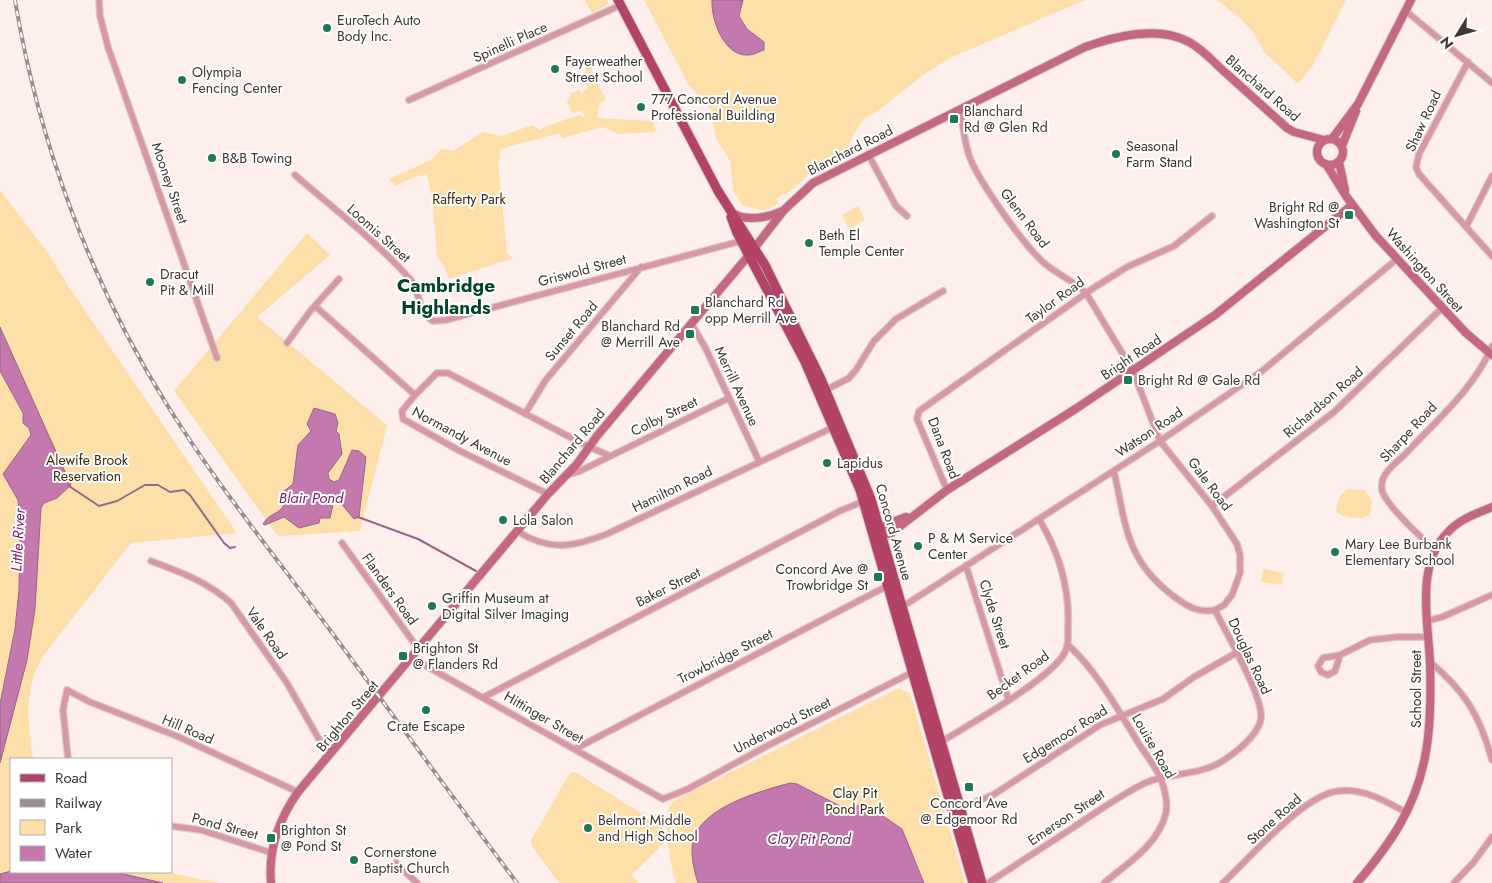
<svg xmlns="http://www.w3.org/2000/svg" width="1492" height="883" font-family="Jost,sans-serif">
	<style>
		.green { fill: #fddfa9 }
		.water { fill: #c379ad; stroke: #9b6588 }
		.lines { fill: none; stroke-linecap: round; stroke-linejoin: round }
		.stream { stroke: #9b6588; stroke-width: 2 }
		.street-casing { stroke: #d8cac7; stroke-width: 8 }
		.secondary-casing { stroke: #d8cac7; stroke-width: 10 }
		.primary-casing { stroke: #d8cac7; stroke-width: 11 }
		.street { stroke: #d797a5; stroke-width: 5.5 }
		.secondary { stroke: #c36880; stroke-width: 8 }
		.primary { stroke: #b34366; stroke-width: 9 }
		.rail-casing { stroke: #9a8d8b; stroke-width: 4 }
		.rail { stroke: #fff; stroke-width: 2; stroke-dasharray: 5.5; stroke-linecap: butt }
		.poi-dot { fill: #1d7a50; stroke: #fff; stroke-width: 2 }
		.labels { text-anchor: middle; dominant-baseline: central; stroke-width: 4; stroke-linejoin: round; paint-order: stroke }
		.poi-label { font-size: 14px; fill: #3f3533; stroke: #fff; text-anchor: start }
		.street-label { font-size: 14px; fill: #3f3533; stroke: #fff }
		.park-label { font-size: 14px; fill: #3b2a04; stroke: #fff }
		.water-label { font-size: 15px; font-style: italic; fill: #771f63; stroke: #fff }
		.district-label { font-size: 19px; font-weight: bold; fill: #00462a; stroke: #fff }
	</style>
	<rect width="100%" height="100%" fill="#feefec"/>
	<!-- green -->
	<path class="green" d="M 588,0 L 607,0 L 609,4 L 592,13 L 585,1 Z
		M 644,0 L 1085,0 L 952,57 L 927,72 L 879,110 L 864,119 L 853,135 L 849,146 L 841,154 L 809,174 L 787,194 L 782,194 L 776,199 L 779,203 L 767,210 L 760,210 L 742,205 L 733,190 L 730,161 L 716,138 L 711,110 L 688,84 Z
		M 1217,0 L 1346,0 L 1312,67 L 1298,84 L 1265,53 L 1253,32 L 1240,18 Z
		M 593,60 L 592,73 L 606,100 L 600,103 L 597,118 L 653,121 L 656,132 L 618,134 L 603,127 L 562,138 L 560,133 L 500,149 L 500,160 L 494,161 L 498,161 L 507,253 L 513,258 L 449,279 L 443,264 L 437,257 L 432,197 L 427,175 L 417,176 L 395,186 L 389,179 L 431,160 L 441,149 L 453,151 L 483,132 L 501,136 L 532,125 L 540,130 L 546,126 L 579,115 L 584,118 L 583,110 L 572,113 L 567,103 L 571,93 L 579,90 L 581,93 L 588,88 L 582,74 L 587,71 L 583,64 Z
		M 0,190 L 48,253 L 69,287 L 237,533 L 131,543 L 44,655 C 23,687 28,724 33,759 L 11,759 L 11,872 L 166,872 L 219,883 L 0,883 Z
		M 858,206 L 865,220 L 849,229 L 842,215 Z
		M 307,233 L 330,255 L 257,317 L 387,425 L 360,531 L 281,536 L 277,535 L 174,391 Z
		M 1347,489 L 1364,490 L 1372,501 L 1370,515 C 1361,520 1343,519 1336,511 L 1339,497 Z
		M 1263,569 L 1284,573 L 1282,585 L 1261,582 Z
		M 899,688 L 910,693 L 965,883 L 676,883 C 671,867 660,814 673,801 Z
		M 575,772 L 662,826 L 665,842 L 632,875 L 638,883 L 559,883 L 531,845 L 531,840 L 570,773 Z"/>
	<!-- water -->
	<path class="water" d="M 712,0 L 743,0 L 739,16 L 747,29 L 764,42 L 764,50 C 760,51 754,55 749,55 C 724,57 711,20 712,0 Z
		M 0,327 L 71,485 L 57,498 L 44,503 L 41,508 L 35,609 L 27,660 L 0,763 L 0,704 L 15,629 L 19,590 L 20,524 L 18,500 L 3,474 L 31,435 L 29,428 L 23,423 L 23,413 L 0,371 Z
		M 314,408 L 335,414 L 338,423 L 336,431 L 339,434 L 342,454 L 328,473 L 329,479 L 334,482 L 339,480 L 352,450 L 359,451 L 366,457 L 359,517 L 354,519 L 335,496 L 330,518 L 320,518 L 319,523 L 299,528 L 284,517 L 265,525 L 263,524 C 271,509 289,516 283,492 L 293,484 L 298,445 L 311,431 L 307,424 Z
		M 790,783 L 797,784 L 842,807 L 867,805 L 902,829 L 924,883 L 698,883 C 694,870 690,854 693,841 C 701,807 761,791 790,783 Z
		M 11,871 L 115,872 L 163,883 L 0,883 L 0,874 Z"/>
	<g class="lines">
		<!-- stream -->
		<path class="stream" d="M 69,486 L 99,506 L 117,501 L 145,485 L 158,485 L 170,492 L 184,490 L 190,495 L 224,543 L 230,548 L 235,547
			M 358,517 L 418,539 L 476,571"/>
		<!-- street casing -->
		<g class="street-casing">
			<path id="street" d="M 99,0 L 100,16 L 108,47 L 217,358
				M 1406,11 L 1492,83
				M 1468,62 L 1419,154 L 1416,167 L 1419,174 L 1492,256
				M 409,100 L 621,5
				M 959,110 C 964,125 964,143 970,158 C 980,183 1023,244 1043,262 C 1056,274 1073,280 1086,293 L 1133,371 L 1160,441 L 1212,506 L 1237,544 L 1240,555 L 1240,573 L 1232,595 L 1224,605 L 1215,610
				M 868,154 L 896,206 L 907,216
				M 295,175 C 334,209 376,241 410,279 C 420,291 418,313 433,321 L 446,320 L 741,241
				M 1466,227 L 1492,176
				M 315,306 L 415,395 L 402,411 L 403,419 L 460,451 L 548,494
				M 691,323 L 705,347 L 759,461
				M 287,343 L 311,310 L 339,279
				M 826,390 L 849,378 L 856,370 L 874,341 L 896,319 L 943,291
				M 415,395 L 437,373 L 448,373 L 583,444 L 610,456
				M 525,414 L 545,381 L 641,267
				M 567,475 L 580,471 L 729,398
				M 947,490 L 917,419 L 919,411 L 1092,289 L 1127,267 L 1174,246 L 1212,216
				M 1212,506 L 1334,412 L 1442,308
				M 517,531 C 550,552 573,547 607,534 L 834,427
				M 342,543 L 419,650
				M 1435,550 C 1423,539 1385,505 1382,490 C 1381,484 1383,477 1387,472 C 1393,464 1402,458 1409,450 C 1438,419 1476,386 1492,346
				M 151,561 C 180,572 208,582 231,603 L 287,683 L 320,741 L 331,754
				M 966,566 L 1008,698
				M 902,607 L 1160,441 L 1262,371 L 1397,259
				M 1427,621 L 1442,617 L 1492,595
				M 1068,645 C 1097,671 1118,710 1139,744 C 1146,755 1156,767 1161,779 C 1165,790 1168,802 1166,813 C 1158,845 1128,863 1104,883
				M 1340,655 L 1335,671 L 1328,675 L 1321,672 L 1318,666 L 1323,658 L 1340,655 L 1370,640 L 1397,637 L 1428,637
				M 412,658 L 663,799 L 688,789 L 767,746 L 913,672
				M 1430,662 C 1465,691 1480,716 1492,760
				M 484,697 L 840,511 L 864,501
				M 941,742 C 973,722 1042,684 1062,657 C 1069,648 1068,638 1068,628 C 1070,589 1059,552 1039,519
				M 575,749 L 887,586
				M 68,759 L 63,710 L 67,690 L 90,702 L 179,737 L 298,792
				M 960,808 L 993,795 L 1100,725 L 1163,699 L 1194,677 L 1236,653
				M 171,826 L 201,830 L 272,853
				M 396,863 L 417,883
				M 988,883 C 1016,865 1043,847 1071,829 C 1095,813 1119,796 1145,783 C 1170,772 1197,776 1221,762 C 1235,753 1259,735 1261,718 C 1263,696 1226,633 1215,610 C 1199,613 1188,607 1176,598 C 1126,562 1126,526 1114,471
				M 1223,883 C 1250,858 1303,795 1338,791 C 1363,788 1386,801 1407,813
				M 1454,883 L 1473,863 L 1492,837"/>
		</g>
		<!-- secondary casing -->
		<g class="secondary-casing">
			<path id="secondary" d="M1317 152a13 13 0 1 1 26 0a13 13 0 1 1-26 0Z
				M 1332,139 L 1358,104 L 1411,0
				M 1342,146 L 1356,111
				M 1339,162 L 1345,190
				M 1326,164 L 1346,196 L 1376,236 L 1466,333 L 1492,355
				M 731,212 C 744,222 768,218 782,211
				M 880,533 L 890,534 L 947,490 L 1077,408 L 1215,315 L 1352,205
				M 880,533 L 887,524 L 906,517
				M 271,883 C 268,849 279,819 298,792 L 548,494 L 577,464 L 597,436 L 749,255 L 784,210 L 813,183 L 1085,47 C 1116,36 1158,25 1189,42 C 1204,50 1215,64 1227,74 C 1247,92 1267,110 1287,128 L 1294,132 L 1324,140
				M 1357,883 C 1390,844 1415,809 1425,757 C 1431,727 1431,693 1430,662 C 1428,620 1415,564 1449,531 C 1460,519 1478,513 1492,507"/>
		</g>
		<!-- primary casing -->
		<g class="primary-casing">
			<path id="primary" d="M 618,0 L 718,191 L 765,265 L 821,379 L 871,499 L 982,883
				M 731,217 L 737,233 L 805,362 L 860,490 L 973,883"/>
		</g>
		<!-- street -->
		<use href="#street" class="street"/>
		<!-- secondary -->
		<use href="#secondary" class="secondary"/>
		<!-- primary -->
		<use href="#primary" class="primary"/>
		<!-- rail casing -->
		<g class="rail-casing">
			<path id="rail" d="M 15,0 C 39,144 91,284 169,408 C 217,485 275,556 330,630 C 392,714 454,799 517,883"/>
		</g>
		<!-- rail -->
		<use href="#rail" class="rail"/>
	</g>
	<!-- markers -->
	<g class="poi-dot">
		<circle cx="327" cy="28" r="5"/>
		<circle cx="555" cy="69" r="5"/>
		<circle cx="182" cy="80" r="5"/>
		<circle cx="641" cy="107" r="5"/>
		<rect x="949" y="114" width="10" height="10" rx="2.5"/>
		<circle cx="1116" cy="154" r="5"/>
		<circle cx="212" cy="158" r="5"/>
		<rect x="1344" y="210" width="10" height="10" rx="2.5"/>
		<circle cx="809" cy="243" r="5"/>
		<circle cx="150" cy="282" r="5"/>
		<rect x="690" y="305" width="10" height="10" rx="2.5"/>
		<rect x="685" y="329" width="10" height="10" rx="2.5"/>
		<rect x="1123" y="375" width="10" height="10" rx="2.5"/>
		<circle cx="827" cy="463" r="5"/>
		<circle cx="503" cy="520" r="5"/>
		<circle cx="918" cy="546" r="5"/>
		<circle cx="1335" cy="552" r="5"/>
		<rect x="873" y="572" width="10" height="10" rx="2.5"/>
		<circle cx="432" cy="606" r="5"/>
		<rect x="398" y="651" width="10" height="10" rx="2.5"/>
		<circle cx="426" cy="710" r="5"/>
		<rect x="964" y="782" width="10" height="10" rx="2.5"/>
		<circle cx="588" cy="828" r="5"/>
		<rect x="266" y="833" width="10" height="10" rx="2.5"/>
		<circle cx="354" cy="860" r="5"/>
	</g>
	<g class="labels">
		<!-- poi labels -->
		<g class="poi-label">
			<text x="337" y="20">EuroTech Auto<tspan x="337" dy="16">Body Inc.</tspan></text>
			<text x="565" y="61">Fayerweather<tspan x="565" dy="16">Street School</tspan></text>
			<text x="192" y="72">Olympia<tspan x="192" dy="16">Fencing Center</tspan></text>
			<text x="651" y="99">777 Concord Avenue<tspan x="651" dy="16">Professional Building</tspan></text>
			<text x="964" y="111">Blanchard<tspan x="964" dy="16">Rd @ Glen Rd</tspan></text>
			<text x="1126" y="146">Seasonal<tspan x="1126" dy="16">Farm Stand</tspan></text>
			<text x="222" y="158">B&amp;B Towing</text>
			<text x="1339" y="207" text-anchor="end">Bright Rd @<tspan x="1339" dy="16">Washington St</tspan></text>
			<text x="819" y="235">Beth El<tspan x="819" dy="16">Temple Center</tspan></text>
			<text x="160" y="274">Dracut<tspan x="160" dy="16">Pit &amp; Mill</tspan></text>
			<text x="705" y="302">Blanchard Rd<tspan x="705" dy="16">opp Merrill Ave</tspan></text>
			<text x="680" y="326" text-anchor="end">Blanchard Rd<tspan x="680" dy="16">@ Merrill Ave</tspan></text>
			<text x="1138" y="380">Bright Rd @ Gale Rd</text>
			<text x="837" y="463">Lapidus</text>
			<text x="513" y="520">Lola Salon</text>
			<text x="928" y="538">P &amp; M Service<tspan x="928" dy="16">Center</tspan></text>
			<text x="1345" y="544">Mary Lee Burbank<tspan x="1345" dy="16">Elementary School</tspan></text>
			<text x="868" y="569" text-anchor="end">Concord Ave @<tspan x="868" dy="16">Trowbridge St</tspan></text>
			<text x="442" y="598">Griffin Museum at<tspan x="442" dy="16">Digital Silver Imaging</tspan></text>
			<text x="413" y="648">Brighton St<tspan x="413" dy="16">@ Flanders Rd</tspan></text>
			<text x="426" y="726" text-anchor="middle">Crate Escape</text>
			<text x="969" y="803" text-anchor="middle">Concord Ave<tspan x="969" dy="16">@ Edgemoor Rd</tspan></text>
			<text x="598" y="820">Belmont Middle<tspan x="598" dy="16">and High School</tspan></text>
			<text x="281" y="830">Brighton St<tspan x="281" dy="16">@ Pond St</tspan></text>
			<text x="364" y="852">Cornerstone<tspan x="364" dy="16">Baptist Church</tspan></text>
		</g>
		<!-- street labels -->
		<g class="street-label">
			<text transform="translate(510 42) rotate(-24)">Spinelli Place</text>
			<text transform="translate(1263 88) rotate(41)">Blanchard Road</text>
			<text transform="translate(1423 121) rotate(-65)">Shaw Road</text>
			<text transform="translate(850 150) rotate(-27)">Blanchard Road</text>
			<text transform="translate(170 183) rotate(71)">Mooney Street</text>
			<text transform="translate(1025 218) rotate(53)">Glenn Road</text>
			<text transform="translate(379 233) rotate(42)">Loomis Street</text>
			<text transform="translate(582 270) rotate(-15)">Griswold Street</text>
			<text transform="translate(1425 270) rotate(48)">Washington Street</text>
			<text transform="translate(1055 300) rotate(-36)">Taylor Road</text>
			<text transform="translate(571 331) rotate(-50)">Sunset Road</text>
			<text transform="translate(1131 357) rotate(-34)">Bright Road</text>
			<text transform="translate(737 386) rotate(65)">Merrill Avenue</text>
			<text transform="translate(1323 402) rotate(-41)">Richardson Road</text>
			<text transform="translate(664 416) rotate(-26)">Colby Street</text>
			<text transform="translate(1149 432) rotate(-34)">Watson Road</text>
			<text transform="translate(1408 432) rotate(-47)">Sharpe Road</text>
			<text transform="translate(462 436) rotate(28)">Normandy Avenue</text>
			<text transform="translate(572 446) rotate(-50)">Blanchard Road</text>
			<text transform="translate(944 448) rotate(69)">Dana Road</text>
			<text transform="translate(1210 484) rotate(53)">Gale Road</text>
			<text transform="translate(672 489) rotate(-26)">Hamilton Road</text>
			<text transform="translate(894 532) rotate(74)">Concord Avenue</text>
			<text transform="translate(668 587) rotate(-27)">Baker Street</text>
			<text transform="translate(390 589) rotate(54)">Flanders Road</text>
			<text transform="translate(995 614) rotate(72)">Clyde Street</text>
			<text transform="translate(267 633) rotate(55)">Vale Road</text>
			<text transform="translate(725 656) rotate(-27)">Trowbridge Street</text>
			<text transform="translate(1250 656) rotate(65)">Douglas Road</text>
			<text transform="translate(1018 675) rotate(-36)">Becket Road</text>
			<text transform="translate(1416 689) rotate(-90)">School Street</text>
			<text transform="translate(347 716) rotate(-50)">Brighton Street</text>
			<text transform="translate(544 717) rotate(30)">Hittinger Street</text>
			<text transform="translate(782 725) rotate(-27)">Underwood Street</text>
			<text transform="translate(188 729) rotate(23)">Hill Road</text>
			<text transform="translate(1065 734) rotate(-32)">Edgemoor Road</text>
			<text transform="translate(1154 746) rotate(60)">Louise Road</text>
			<text transform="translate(1066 817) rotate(-34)">Emerson Street</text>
			<text transform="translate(1274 819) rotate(-42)">Stone Road</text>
			<text transform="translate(225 826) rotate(15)">Pond Street</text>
		</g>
		<!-- park labels -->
		<g class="park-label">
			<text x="469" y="199">Rafferty Park</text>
			<text x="87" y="460">Alewife Brook<tspan x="87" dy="16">Reservation</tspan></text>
			<text x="855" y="793">Clay Pit<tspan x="855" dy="16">Pond Park</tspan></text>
		</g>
		<!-- water labels -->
		<g class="water-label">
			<text x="311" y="498">Blair Pond</text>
			<text transform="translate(18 540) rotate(-87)">Little River</text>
			<text x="809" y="839">Clay Pit Pond</text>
		</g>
		<!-- district labels -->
		<g class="district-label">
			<text x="446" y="285">Cambridge<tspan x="446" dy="22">Highlands</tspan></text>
		</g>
	</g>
	<!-- legend -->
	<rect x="10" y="758" width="162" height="115" fill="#ffffff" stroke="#b2aead"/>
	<rect x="20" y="774" width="25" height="8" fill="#b34366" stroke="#b2aead"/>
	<text x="55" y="783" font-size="15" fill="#3f3533">Road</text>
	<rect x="20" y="799" width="25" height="8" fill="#9a8d8b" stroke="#b2aead"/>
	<text x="55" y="808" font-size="15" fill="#3f3533">Railway</text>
	<rect x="20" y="820" width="25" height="15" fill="#fddfa9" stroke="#b2aead"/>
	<text x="55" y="833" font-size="15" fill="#3f3533">Park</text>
	<rect x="20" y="846" width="25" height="15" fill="#c379ad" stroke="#b2aead"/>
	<text x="55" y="858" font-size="15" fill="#3f3533">Water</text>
	<!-- north arrow -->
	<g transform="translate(1457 35) rotate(233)" stroke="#ffffff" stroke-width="4" paint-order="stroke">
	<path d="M0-4L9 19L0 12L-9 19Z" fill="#3f3533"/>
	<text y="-8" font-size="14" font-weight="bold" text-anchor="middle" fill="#3f3533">N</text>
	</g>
</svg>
